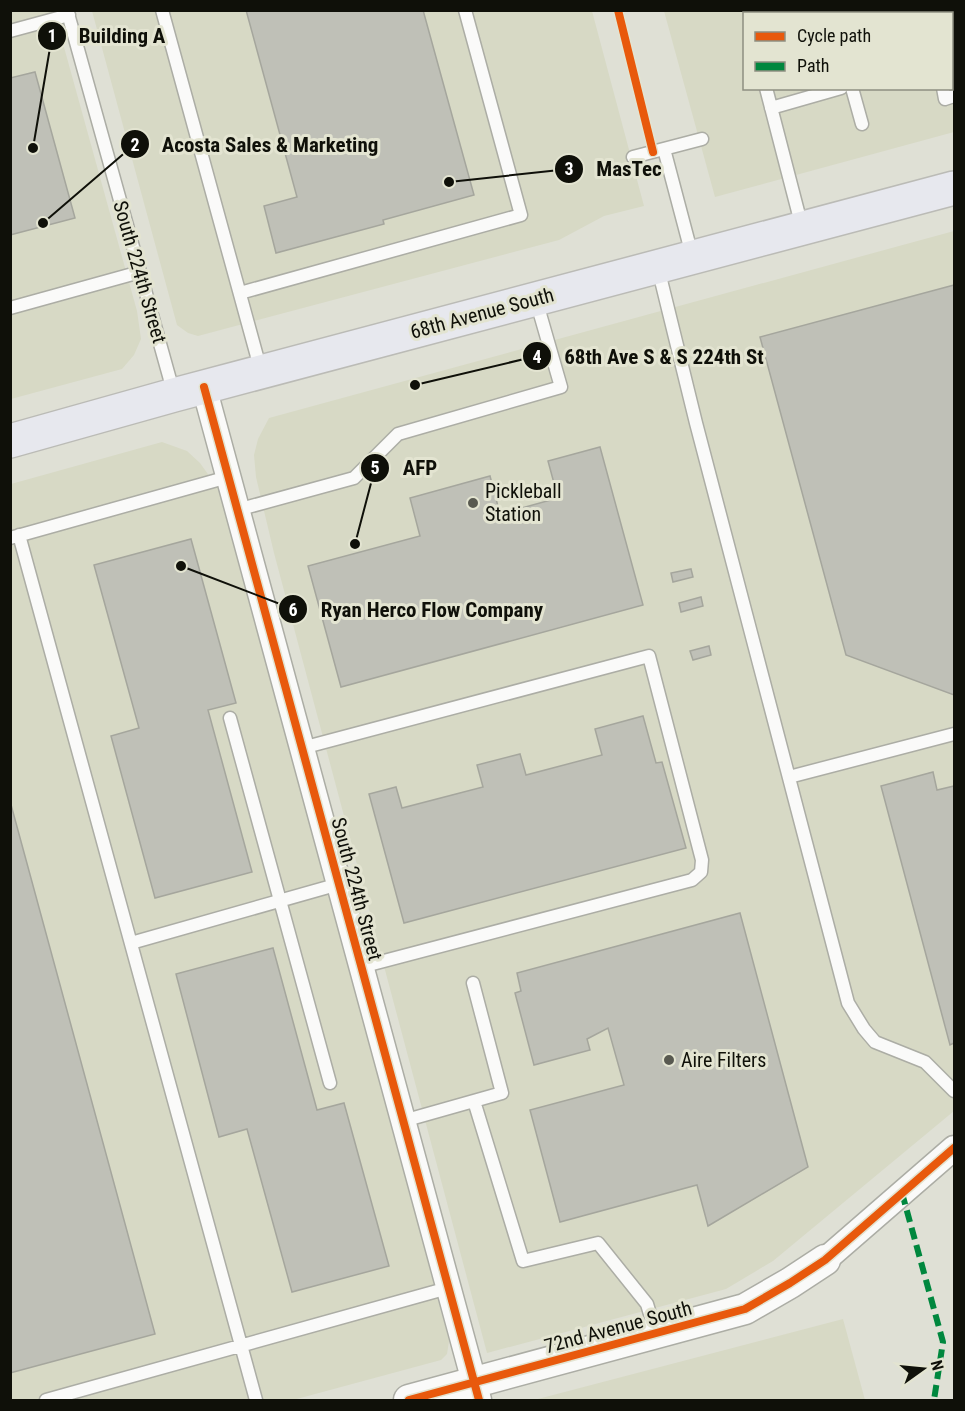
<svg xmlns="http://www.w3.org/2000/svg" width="965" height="1411" font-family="'Roboto Condensed',sans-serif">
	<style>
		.built { fill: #d7d9c5; fill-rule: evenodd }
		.building { fill: #bfc0b7; stroke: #a5a69d; stroke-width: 1.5 }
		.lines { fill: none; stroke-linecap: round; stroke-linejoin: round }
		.service-casing { stroke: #acada5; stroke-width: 15 }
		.minor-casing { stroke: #acada5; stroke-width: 27 }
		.tertiary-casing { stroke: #acada5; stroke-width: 33 }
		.primary-casing { stroke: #bbbbb6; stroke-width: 36 }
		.service { stroke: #fafaf9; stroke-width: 12 }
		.minor { stroke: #fafaf9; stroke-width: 24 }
		.tertiary { stroke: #fafaf9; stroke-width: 30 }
		.primary { stroke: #e7e8ee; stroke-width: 33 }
		.quiet { stroke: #00873e; stroke-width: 6; stroke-dasharray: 12 6; stroke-linecap: butt }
		.cycleway-casing { stroke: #e3e4d1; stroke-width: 11 }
		.cycleway { stroke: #e8590c; stroke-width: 8 }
		.poi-dot { fill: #585950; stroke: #e3e4d1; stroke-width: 2 }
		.labels { text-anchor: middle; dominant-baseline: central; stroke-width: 6; stroke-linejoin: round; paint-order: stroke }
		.street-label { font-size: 20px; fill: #0f1009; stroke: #e3e4d1 }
		.poi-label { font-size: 20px; fill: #0f1009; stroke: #e3e4d1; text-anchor: start }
		.leader { fill: none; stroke: #0f1009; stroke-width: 2 }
		.callout-dot { fill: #0f1009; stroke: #e3e4d1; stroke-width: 2 }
		.mark-label { font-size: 18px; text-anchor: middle; font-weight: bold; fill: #fff }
		.callout-label { font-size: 21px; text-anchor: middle; font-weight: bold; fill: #0f1009; stroke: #e3e4d1; stroke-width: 6; stroke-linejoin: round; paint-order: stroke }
	</style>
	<rect width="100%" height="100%" fill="#dfe0d5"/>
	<!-- built -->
	<path class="built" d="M 11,11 L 54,11 L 137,311 L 141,339 L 134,355 L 122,369 L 11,399 Z
		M 92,11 L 592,11 L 644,206 L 604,216 L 559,240 L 198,336 L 188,333 L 177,325 Z
		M 664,11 L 954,11 L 954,132 L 715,197 ZM 744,14 L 952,14 L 952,88 L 744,88 Z
		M 954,231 L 954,1111 L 773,1261 L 726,1289 L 487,1353 L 274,553 L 256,477 L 254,455 L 258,439 L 269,418 Z
		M 162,442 L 187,451 L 200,463 L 225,498 L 449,1341 L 447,1354 L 441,1360 L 293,1400 L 11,1400 L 11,484 Z
		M 843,1319 L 865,1400 L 534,1400 Z"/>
	<!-- building -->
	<path class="building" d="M 246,10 L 423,10 L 474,195 L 383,220 L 384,224 L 276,253 L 264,206 L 297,197 Z
		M 818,10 L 853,10 L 853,14 L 819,14 Z
		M 945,10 L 954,10 L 954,46 L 952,35 L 952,14 L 946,14 Z
		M 35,72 L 75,218 L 10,235 L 10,78 Z
		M 954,285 L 954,695 L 846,655 L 760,337 Z
		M 600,447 L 643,605 L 341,687 L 308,566 L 420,536 L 410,498 L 490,476 L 500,514 L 558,498 L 548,461 Z
		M 191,539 L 236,703 L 208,710 L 252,872 L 155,898 L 111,736 L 139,728 L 94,565 Z
		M 691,569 L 693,577 L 673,582 L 671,573 Z
		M 701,597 L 703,606 L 681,612 L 679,603 Z
		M 709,646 L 711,655 L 693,660 L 690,651 Z
		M 643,716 L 656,763 L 662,762 L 686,848 L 404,923 L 369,794 L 396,787 L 402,808 L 483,787 L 477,765 L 520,754 L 526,775 L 602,755 L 595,729 Z
		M 933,772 L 937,790 L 954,786 L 954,1043 L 950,1045 L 881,786 Z
		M 10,801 L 155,1334 L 10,1373 Z
		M 740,913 L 808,1167 L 708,1226 L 697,1185 L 560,1222 L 530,1110 L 624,1085 L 608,1028 L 587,1039 L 590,1050 L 534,1065 L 515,993 L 521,991 L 517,973 Z
		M 273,948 L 317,1110 L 344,1103 L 389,1266 L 292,1292 L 247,1129 L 219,1137 L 176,974 Z"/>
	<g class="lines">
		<!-- service casing -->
		<g class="service-casing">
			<path id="service" d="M 67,10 L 174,394
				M 162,10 L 261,371
				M 921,10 L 922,14
				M 10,31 L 69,15
				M 766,88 L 802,227
				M 852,88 L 862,124
				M 943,88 L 945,99 L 954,96
				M 771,108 L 841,88
				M 664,149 L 692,255
				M 633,157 L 702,139
				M 658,268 L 696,423 L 848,1003 L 864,1029 L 875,1042 L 925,1062 L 954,1091
				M 240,293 L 521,215 L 465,10
				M 10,308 L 140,272
				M 237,510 L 354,478 L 398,434 L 561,387 L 536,300
				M 19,535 L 256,1400
				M 10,538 L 228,477
				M 230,718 L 330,1083
				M 302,748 L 649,656 L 702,860 L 701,872 L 692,880 L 361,967
				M 789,777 L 954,734
				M 131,943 L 339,884
				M 474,1101 L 523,1261 L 598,1243 L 647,1304 L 656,1334
				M 403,1121 L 502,1093 L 473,983
				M 46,1400 L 448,1288"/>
		</g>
		<!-- minor casing -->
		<g class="minor-casing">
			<path id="minor" d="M 204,387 L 479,1400
				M 825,1260 L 954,1148"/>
		</g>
		<!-- tertiary casing -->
		<g class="tertiary-casing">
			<path id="tertiary" d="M 409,1400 L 745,1309 L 790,1283 L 825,1260"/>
		</g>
		<!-- primary casing -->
		<g class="primary-casing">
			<path id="primary" d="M 10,441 L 174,395 L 954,188"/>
		</g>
		<!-- service -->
		<use href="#service" class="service"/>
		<!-- minor -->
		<use href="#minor" class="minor"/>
		<!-- tertiary -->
		<use href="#tertiary" class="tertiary"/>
		<!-- primary -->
		<use href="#primary" class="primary"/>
		<!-- quiet -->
		<path class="quiet" d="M 902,1193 L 943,1342 L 934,1400"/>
		<!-- cycleway casing -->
		<g class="cycleway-casing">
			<path id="cycleway" d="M 618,10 L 653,152
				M 204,387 L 479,1400
				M 409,1400 L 745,1309 L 790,1283 L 825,1260 L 954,1148"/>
		</g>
		<!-- cycleway -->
		<use href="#cycleway" class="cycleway"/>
	</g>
	<!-- markers -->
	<g class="poi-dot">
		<circle cx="473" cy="503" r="6"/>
		<circle cx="669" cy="1060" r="6"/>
	</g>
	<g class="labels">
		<!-- street labels -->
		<g class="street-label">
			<text transform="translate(140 272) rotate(74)">South 224th Street</text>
			<text transform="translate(482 313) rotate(-15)">68th Avenue South</text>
			<text transform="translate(357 889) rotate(75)">South 224th Street</text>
			<text transform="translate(618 1327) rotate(-15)">72nd Avenue South</text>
		</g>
		<!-- poi labels -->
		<g class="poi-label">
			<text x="485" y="491">Pickleball<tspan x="485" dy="23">Station</tspan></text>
			<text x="681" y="1060">Aire Filters</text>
		</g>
	</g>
	<!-- callouts -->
	<path class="leader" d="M33 148L52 36M43 223L135 144M449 182L569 169M415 385L537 356M355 544L375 468M181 566L293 609"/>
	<g class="callout-dot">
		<circle cx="33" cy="148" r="6"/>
		<circle cx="43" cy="223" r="6"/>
		<circle cx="449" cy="182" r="6"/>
		<circle cx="415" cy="385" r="6"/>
		<circle cx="355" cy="544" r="6"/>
		<circle cx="181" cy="566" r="6"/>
		<circle cx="52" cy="36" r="15"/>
		<circle cx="135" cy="144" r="15"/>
		<circle cx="569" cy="169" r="15"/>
		<circle cx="537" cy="356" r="15"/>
		<circle cx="375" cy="468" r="15"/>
		<circle cx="293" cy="609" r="15"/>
	</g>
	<g class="mark-label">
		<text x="52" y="42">1</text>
		<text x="135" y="151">2</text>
		<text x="569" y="175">3</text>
		<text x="537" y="363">4</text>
		<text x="375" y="474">5</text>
		<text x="293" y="616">6</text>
	</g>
	<g class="callout-label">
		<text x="122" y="43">Building A</text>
		<text x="270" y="152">Acosta Sales &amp; Marketing</text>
		<text x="629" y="176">MasTec</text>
		<text x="664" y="364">68th Ave S &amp; S 224th St</text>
		<text x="420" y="475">AFP</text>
		<text x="432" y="617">Ryan Herco Flow Company</text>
	</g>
	<!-- border -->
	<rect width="965" height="1411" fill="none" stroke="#0f1009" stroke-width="24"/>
	<!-- legend -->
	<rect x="743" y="12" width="210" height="78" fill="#e3e4d1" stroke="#8e8f81" stroke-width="1.5"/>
	<rect x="755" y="32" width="30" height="9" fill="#e8590c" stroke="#8e8f81" stroke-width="1.5"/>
	<text x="797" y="42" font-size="18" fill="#0f1009">Cycle path</text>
	<rect x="755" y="62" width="30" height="9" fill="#00873e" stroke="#8e8f81" stroke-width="1.5"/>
	<text x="797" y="72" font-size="18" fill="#0f1009">Path</text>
	<!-- north arrow -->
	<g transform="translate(923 1369) rotate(75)" stroke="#e3e4d1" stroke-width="4.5" paint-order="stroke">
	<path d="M0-4.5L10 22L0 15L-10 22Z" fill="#0f1009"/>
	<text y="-9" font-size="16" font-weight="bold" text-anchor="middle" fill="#0f1009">N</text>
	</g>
</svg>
